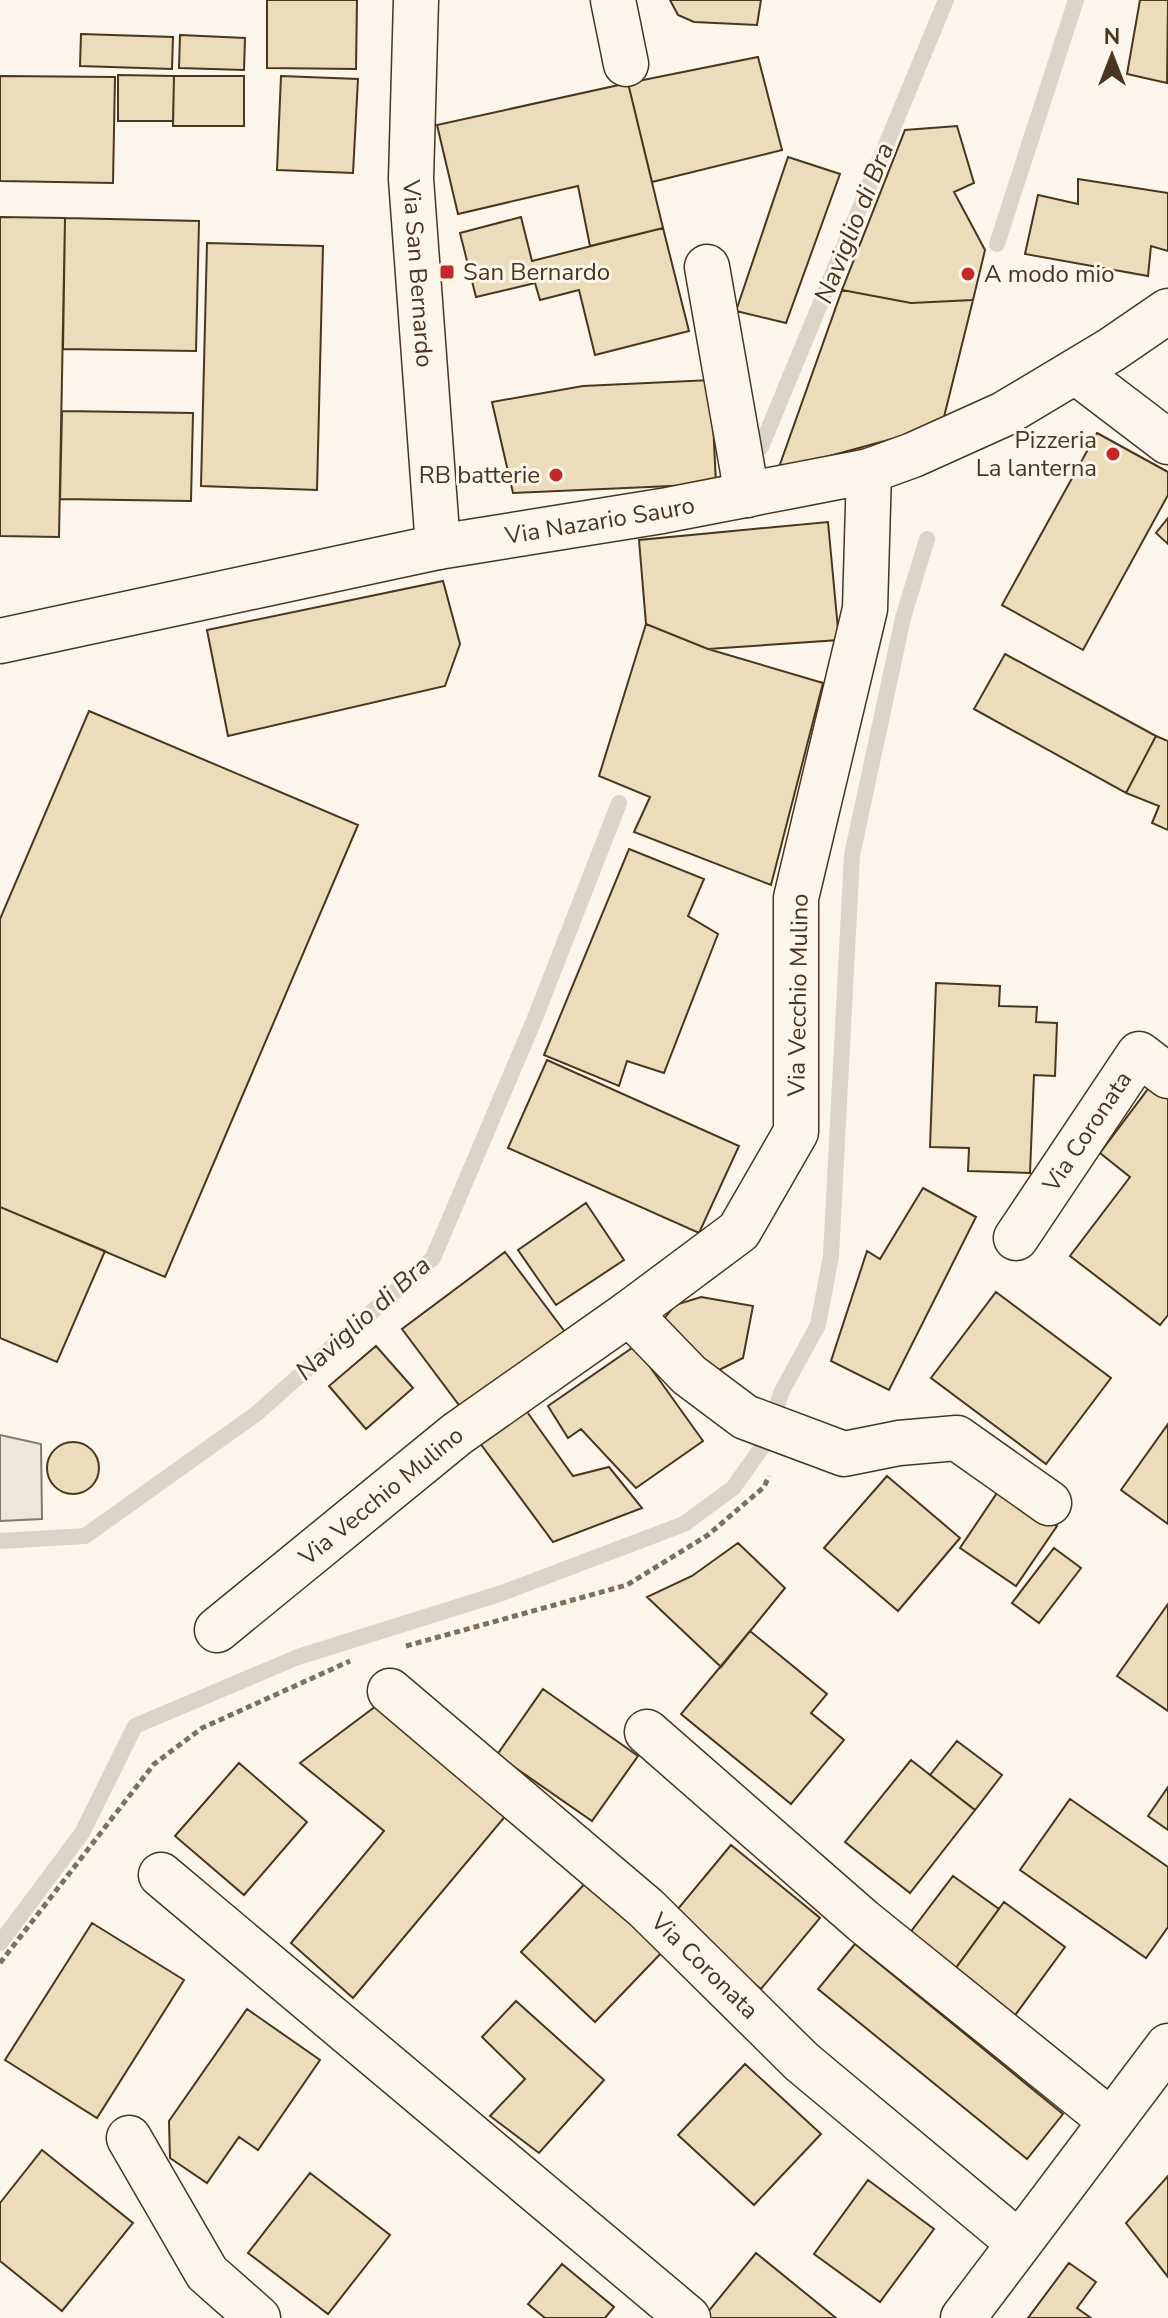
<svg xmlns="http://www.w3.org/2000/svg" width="1168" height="2318" font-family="'Nunito Sans',sans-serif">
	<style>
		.green { fill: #ede6d9; stroke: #887966; stroke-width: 2 }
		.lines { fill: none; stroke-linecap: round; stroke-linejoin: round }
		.stream { stroke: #dcd4c6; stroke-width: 16 }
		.building { fill: #ecdcbc; stroke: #4a3520; stroke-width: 2 }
		.minor-casing { stroke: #4a3520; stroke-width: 47 }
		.path { stroke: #7f6f5c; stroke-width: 5; stroke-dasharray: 6 4; stroke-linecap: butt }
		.minor { stroke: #fbf6e9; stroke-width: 44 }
		.poi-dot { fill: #c62828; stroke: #fbf6e9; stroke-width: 3 }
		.labels { text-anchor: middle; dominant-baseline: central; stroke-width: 6; stroke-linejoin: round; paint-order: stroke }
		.poi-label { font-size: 24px; fill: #4a3520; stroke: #fbf6e9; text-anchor: start }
		.street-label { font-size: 24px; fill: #4a3520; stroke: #fbf6e9 }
		.water-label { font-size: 26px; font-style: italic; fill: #4a3520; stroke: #fbf6e9 }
	</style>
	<rect width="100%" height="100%" fill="#fbf6e9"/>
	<!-- green -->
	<path class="green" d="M 0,1435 L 41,1444 L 42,1519 L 0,1521 Z"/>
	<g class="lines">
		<!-- stream -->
		<path class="stream" d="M 997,244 L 1076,0
			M 761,447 L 946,0
			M 0,1541 L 85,1536 L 256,1414 L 433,1258 L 535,1018 L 619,803
			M 0,1943 L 82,1833 L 135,1726 L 298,1657 L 502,1593 L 684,1524 L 733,1488 L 763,1446 L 782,1391 L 818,1325 L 831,1256 L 852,855 L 903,618 L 927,539"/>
	</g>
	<!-- building -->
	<path class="building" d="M 267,0 L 357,0 L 356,69 L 267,68 Z
		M 670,0 L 761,0 L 757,25 L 694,22 L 678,15 Z
		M 1140,0 L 1168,0 L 1167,83 L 1127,74 Z
		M 81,34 L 173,37 L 172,69 L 80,66 Z
		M 180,35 L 245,38 L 244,70 L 179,68 Z
		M 758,57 L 782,150 L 652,182 L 628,83 Z
		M 118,75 L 174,76 L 173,121 L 118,121 Z
		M 0,76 L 115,77 L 113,183 L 0,181 Z
		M 174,76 L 244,76 L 244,126 L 173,126 Z
		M 281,76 L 358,79 L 353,173 L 277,170 Z
		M 628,83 L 663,228 L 590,246 L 578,186 L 458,214 L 437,125 Z
		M 957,126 L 974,183 L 954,192 L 985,250 L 973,300 L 911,303 L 842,290 L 905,130 Z
		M 788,157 L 840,174 L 786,323 L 736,311 Z
		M 1078,179 L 1168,193 L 1168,251 L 1151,246 L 1148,276 L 1025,254 L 1038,195 L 1078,204 Z
		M 0,217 L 65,218 L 59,537 L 0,536 Z
		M 521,217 L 532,261 L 663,228 L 689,331 L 595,355 L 579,290 L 540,300 L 535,283 L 476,297 L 460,233 Z
		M 65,218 L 199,221 L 196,351 L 63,349 Z
		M 207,243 L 323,246 L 317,490 L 201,486 Z
		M 842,290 L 911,303 L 973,300 L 943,421 L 903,436 L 778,470 Z
		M 711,380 L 716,484 L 513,493 L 492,402 L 583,386 Z
		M 62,411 L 193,413 L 191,501 L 60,499 Z
		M 1097,433 L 1168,472 L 1168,495 L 1083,650 L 1002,605 Z
		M 1168,518 L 1168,544 L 1156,533 Z
		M 828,522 L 839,640 L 708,649 L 646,624 L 639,540 Z
		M 443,581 L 460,644 L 445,686 L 228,736 L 207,630 Z
		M 646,624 L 708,649 L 823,683 L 771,885 L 634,832 L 650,797 L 599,776 Z
		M 1005,654 L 1156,736 L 1126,793 L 974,709 Z
		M 89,711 L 358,825 L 165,1277 L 0,1207 L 0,919 Z
		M 1156,736 L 1168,741 L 1168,830 L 1152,823 L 1159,806 L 1126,793 Z
		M 629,849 L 704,879 L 688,916 L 718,934 L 664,1073 L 627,1061 L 619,1086 L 544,1055 Z
		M 936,983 L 1000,986 L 999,1006 L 1037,1007 L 1036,1022 L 1057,1023 L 1055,1076 L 1034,1075 L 1030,1173 L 968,1171 L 969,1148 L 930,1147 Z
		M 547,1060 L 739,1146 L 699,1233 L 508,1148 Z
		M 1151,1085 L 1168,1097 L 1168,1315 L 1160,1325 L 1070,1256 L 1130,1177 L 1100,1153 Z
		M 923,1188 L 976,1217 L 889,1390 L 831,1361 L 867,1251 L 880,1259 Z
		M 586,1203 L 624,1260 L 556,1305 L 518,1250 Z
		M 0,1207 L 105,1251 L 57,1362 L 0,1338 Z
		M 505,1252 L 565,1332 L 462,1409 L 402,1329 Z
		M 996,1292 L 1111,1378 L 1046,1464 L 931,1378 Z
		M 701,1297 L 753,1306 L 743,1358 L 715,1372 L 660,1324 L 675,1305 Z
		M 376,1346 L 413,1388 L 366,1429 L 329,1386 Z
		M 635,1346 L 703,1441 L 636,1488 L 581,1429 L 568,1438 L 548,1406 Z
		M 520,1402 L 573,1476 L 609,1467 L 642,1508 L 553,1542 L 474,1435 Z
		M 1168,1424 L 1168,1524 L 1121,1490 Z
		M47 1468a26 26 0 1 1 52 0a26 26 0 1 1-52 0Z
		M 887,1476 L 960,1538 L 898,1611 L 824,1548 Z
		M 1001,1487 L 1057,1526 L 1016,1586 L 960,1548 Z
		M 738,1543 L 785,1588 L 721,1667 L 647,1597 L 692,1576 Z
		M 1054,1548 L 1081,1568 L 1039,1623 L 1012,1603 Z
		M 1168,1604 L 1168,1711 L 1117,1676 Z
		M 750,1631 L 827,1694 L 811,1713 L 844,1740 L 791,1804 L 681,1714 Z
		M 543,1689 L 638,1756 L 592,1821 L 497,1755 Z
		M 376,1706 L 508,1813 L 353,1998 L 291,1943 L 384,1831 L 300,1763 Z
		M 957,1741 L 1002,1775 L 975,1810 L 930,1775 Z
		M 911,1760 L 975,1810 L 910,1893 L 845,1842 Z
		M 239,1763 L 307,1822 L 244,1895 L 175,1836 Z
		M 1168,1787 L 1168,1830 L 1148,1816 Z
		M 1070,1799 L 1168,1867 L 1168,1927 L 1146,1958 L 1020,1870 Z
		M 731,1845 L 820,1918 L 761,1989 L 672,1916 Z
		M 953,1876 L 999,1909 L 947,1980 L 900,1946 Z
		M 591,1877 L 666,1948 L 595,2022 L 521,1952 Z
		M 1004,1902 L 1065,1947 L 1008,2025 L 947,1980 Z
		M 92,1923 L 184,1980 L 97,2118 L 5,2060 Z
		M 855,1944 L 1063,2114 L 1027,2159 L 818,1989 Z
		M 516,2001 L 604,2080 L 539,2153 L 490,2116 L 525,2079 L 482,2037 Z
		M 247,2009 L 320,2060 L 258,2150 L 239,2137 L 207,2183 L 170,2158 L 169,2121 Z
		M 745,2064 L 821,2134 L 754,2205 L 678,2135 Z
		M 42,2150 L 133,2223 L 62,2311 L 0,2261 L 0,2203 Z
		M 310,2173 L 390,2235 L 328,2314 L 248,2253 Z
		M 1168,2176 L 1168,2277 L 1126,2223 Z
		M 868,2180 L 934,2229 L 880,2302 L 814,2254 Z
		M 756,2253 L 836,2318 L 703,2318 Z
		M 1069,2263 L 1096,2282 L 1077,2308 L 1091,2318 L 1028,2318 Z
		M 562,2264 L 614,2307 L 605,2318 L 545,2318 L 528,2304 Z"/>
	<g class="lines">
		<!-- minor casing -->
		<g class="minor-casing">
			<g id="minor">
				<path id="s1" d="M 416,0 L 411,179 L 438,547"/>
				<path d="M 613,0 L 626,64"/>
				<path d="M 707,267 L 747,495"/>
				<path d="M 1076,372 L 1168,442"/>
				<path d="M 869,471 L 865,609 L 796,898 L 796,1132 L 739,1231 L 629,1313 L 689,1375 L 745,1417 L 844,1454 L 899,1443 L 957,1438 L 1049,1503"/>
				<path id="s2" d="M 0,641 L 438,547 L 662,511 L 869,471 L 913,455 L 1004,414 L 1111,350 L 1168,311"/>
				<path id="s3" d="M 1016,1238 L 1139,1054 L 1168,1076"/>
				<path id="s4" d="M 217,1630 L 457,1434 L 629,1313"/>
				<path id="s5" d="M 390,1691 L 646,1908 L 802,2062 L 1019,2243"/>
				<path d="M 647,1732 L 863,1921 L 1111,2121"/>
				<path d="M 161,1875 L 688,2318"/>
				<path d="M 129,2138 L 207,2273 L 258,2318"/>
				<path d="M 963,2318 L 1168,2046"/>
			</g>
		</g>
		<!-- path -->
		<path class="path" d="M 406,1646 L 627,1585 L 708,1535 L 764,1487 L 769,1476
			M 0,1963 L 154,1764 L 202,1728 L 350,1661"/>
		<!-- minor -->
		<use href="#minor" class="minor"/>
	</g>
	<!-- markers -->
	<g class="poi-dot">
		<rect x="439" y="264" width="16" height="16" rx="4"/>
		<circle cx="968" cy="274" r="8"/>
		<circle cx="1113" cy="454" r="8"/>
		<circle cx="556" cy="475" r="8"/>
	</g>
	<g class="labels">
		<!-- poi labels -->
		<g class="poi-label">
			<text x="463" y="272">San Bernardo</text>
			<text x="984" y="274">A modo mio</text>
			<text x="1097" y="440" text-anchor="end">Pizzeria<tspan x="1097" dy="28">La lanterna</tspan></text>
			<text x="540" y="475" text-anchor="end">RB batterie</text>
		</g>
		<!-- street labels -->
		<g class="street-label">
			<text stroke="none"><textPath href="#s1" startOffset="274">Via San Bernardo</textPath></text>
			<text stroke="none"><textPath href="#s2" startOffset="612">Via Nazario Sauro</textPath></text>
			<text transform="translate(798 995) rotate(-89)">Via Vecchio Mulino</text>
			<text stroke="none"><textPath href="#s3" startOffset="128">Via Coronata</textPath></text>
			<text stroke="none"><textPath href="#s4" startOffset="212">Via Vecchio Mulino</textPath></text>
			<text stroke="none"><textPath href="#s5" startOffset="418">Via Coronata</textPath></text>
		</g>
		<!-- water labels -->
		<g class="water-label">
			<text transform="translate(854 223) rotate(-68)">Naviglio di Bra</text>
			<text transform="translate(363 1318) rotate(-42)">Naviglio di Bra</text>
		</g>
	</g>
	<!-- north arrow -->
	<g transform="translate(1112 56)" stroke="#fbf6e9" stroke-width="6" paint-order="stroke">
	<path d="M0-6L14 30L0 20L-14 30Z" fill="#4a3520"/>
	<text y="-12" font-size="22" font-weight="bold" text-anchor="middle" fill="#4a3520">N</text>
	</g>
</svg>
